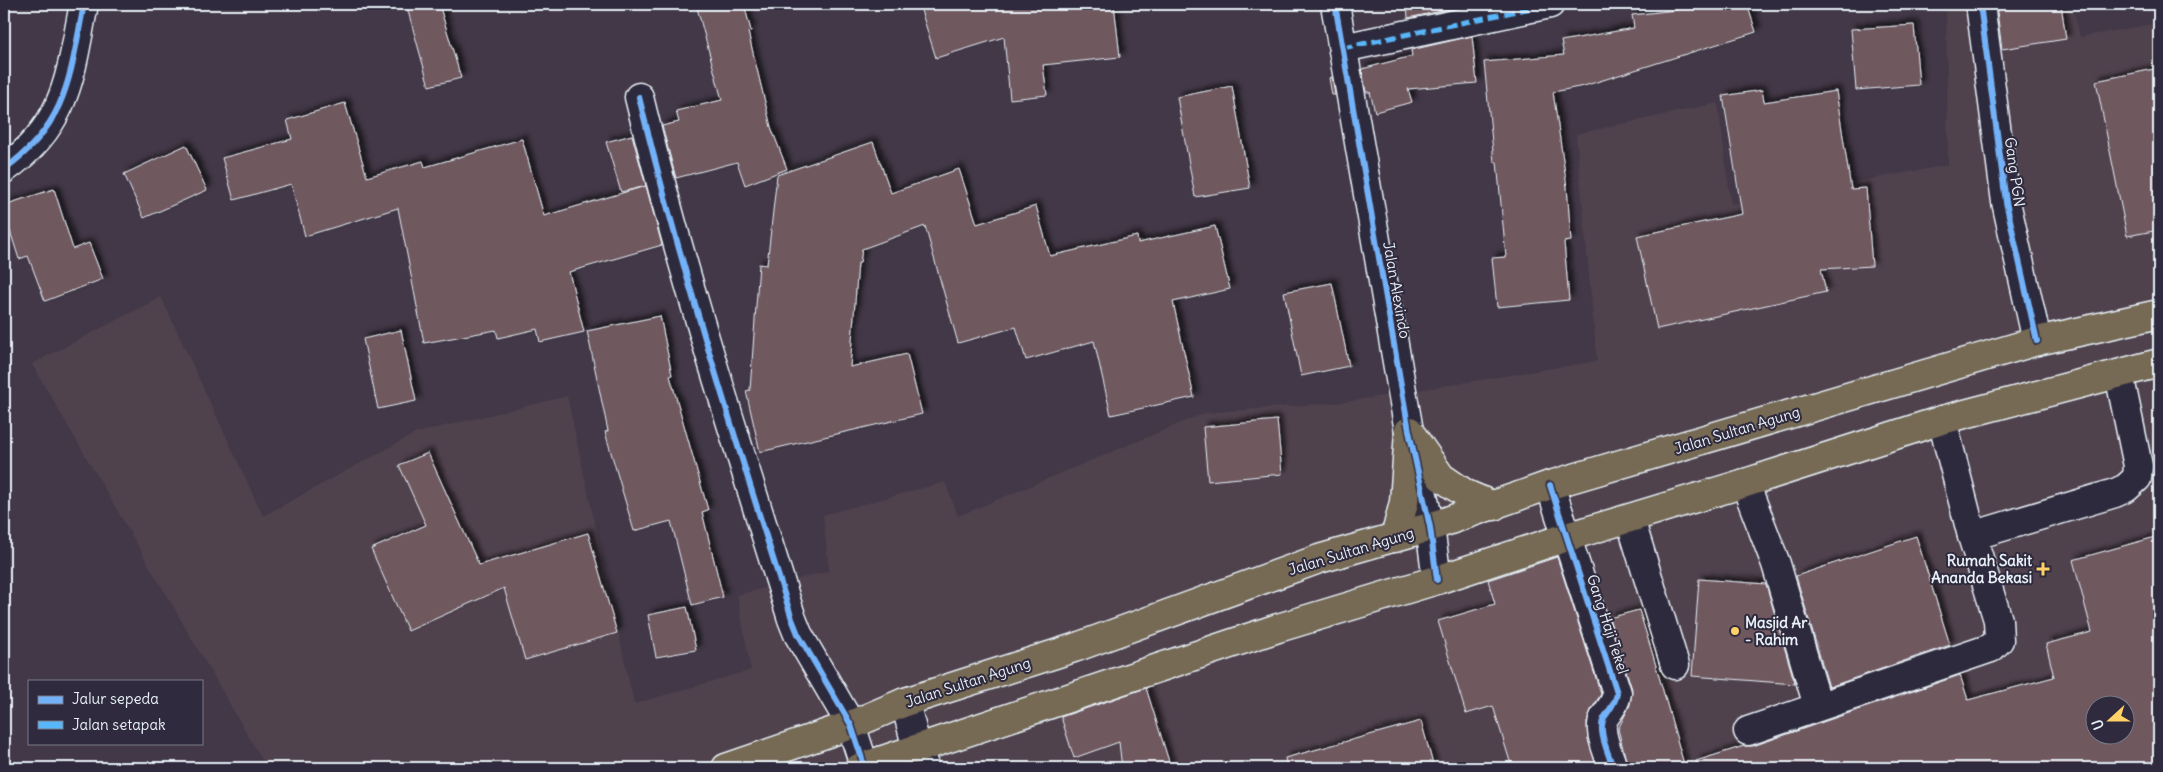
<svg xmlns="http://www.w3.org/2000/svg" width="2163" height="772" viewBox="0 0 2163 772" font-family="Delius,sans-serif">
<defs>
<filter id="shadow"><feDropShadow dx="4.5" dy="-4.5" stdDeviation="2.5" flood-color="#0009"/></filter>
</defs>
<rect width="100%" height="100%" fill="#423847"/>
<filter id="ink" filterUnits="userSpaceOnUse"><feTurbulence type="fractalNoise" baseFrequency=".02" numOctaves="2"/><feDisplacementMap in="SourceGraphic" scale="10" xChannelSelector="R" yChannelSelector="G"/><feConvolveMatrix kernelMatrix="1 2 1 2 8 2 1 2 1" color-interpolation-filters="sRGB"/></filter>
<g filter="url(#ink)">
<!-- built -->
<path fill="#50424e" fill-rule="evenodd" d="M1946 4H2072L2080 37 2159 23V768H267L32 364 161 297 263 516 416 433 567 396 634 704 751 670 737 595 829 571 823 515 945 482 958 516 1205 413 1345 402 1597 361 1576 134 1718 103 1731 204 1948 165ZM2096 704H2126V734H2096Z"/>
<!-- building -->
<g fill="#6f585e" stroke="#e8f1f8" fill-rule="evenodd" filter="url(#shadow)">
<path d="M406 4H439L461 78 429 86Z"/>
<path d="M696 4H744L751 31 748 32 771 127 787 169 745 185 737 162 676 178 662 126 679 122 676 111 722 100Z"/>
<path d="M919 4H1114L1120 57 1043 65 1047 95 1010 99 1004 37 936 58Z"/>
<path d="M1407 4H1469V5L1408 18Z"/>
<path d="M1712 4H1747L1756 32 1584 86 1553 92 1567 187 1571 241 1564 242 1569 300 1497 307 1492 258 1506 257 1497 162H1494L1484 62 1564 55 1561 41 1634 28 1632 15 1702 7Z"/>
<path d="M1996 4H2061L2066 39 2002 49Z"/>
<path d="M1914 25 1919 85 1856 90 1851 29Z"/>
<path d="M1472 36 1477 83 1408 89 1412 102 1375 112 1370 92H1366L1362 69 1412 56 1411 50Z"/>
<path d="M2159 68V230L2127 236 2096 81Z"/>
<path d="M1332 77 1335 95H1332L1329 78Z"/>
<path d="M1232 86 1250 188 1195 197 1177 97Z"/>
<path d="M1762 90 1764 102 1836 91 1851 189 1866 188 1872 266 1821 269 1826 292 1657 329 1637 236 1742 214 1723 96Z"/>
<path d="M345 103 367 177 423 161 425 167 522 139 544 216 646 186 662 245 569 272 584 332 540 342 537 329 498 338 496 330 424 343 398 208 305 236 291 184 234 200 222 158 292 139 287 120Z"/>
<path d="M632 135 646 186 621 192 606 142Z"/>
<path d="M873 142 891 193 959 169 977 224 1036 206 1050 256 1137 236 1138 243 1215 226 1230 289 1173 302 1194 397 1111 415 1094 341 1026 360 1016 327 958 343 925 226 862 249 860 263H858L850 367 907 354 922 414 760 452 746 391 750 390 759 264 767 265 777 175Z"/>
<path d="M186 145 207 190 144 218 124 174Z"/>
<path d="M54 189 73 249 89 243 103 279 45 301 28 256 19 259 4 212V205Z"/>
<path d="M1332 283 1349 366 1301 376 1284 292Z"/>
<path d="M660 316 672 375 670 376 708 510 702 512 723 597 692 605 671 521 634 531 605 432 608 431 587 331Z"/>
<path d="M401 330 416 401 378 409 363 339Z"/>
<path d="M1277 420 1282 474 1208 481 1203 427Z"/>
<path d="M428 453 479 565 588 533 617 633 525 660 504 588 408 631 371 549 426 525 399 465Z"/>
<path d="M1916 536 1950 645 1829 687 1796 576Z"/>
<path d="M2159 536V768H1697L1696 761 1744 746H1753L1960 675 1968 700 2054 677 2046 644 2092 632 2073 560ZM2096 704H2126V734H2096Z"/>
<path d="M1557 557 1601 694 1591 710 1587 722 1588 739 1597 768H1512L1493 706 1466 714 1438 621 1495 604 1488 580Z"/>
<path d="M1699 579 1766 584 1795 684 1692 676Z"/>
<path d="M687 607 696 650 656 657 648 615Z"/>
<path d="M1639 610 1652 652 1685 768H1628L1618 729 1630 705 1632 689 1609 618Z"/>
<path d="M1146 688 1171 768H1122L1119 742 1074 758 1061 717Z"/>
<path d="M1421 721 1434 768H1287L1285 758Z"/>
</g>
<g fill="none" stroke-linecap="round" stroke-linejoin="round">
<defs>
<g id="minor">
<path d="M1335 4 1409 431 1430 527 1437 580"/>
<path d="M1980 4 2006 202 2037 341"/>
<path d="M1343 48 1550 4"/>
<path d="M639 97C682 274 738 446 792 619L798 634 851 725 865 768"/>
<path d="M4 169C68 124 70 75 84 4"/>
<path d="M1942 420 1972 536 2115 493 2126 488 2137 478 2138 466 2119 374"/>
<path d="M1745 483 1776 564 1818 706"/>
<path d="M1550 485 1617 693C1616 703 1609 710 1604 718 1597 731 1609 754 1613 768"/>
<path d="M1630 519 1675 665"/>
<path d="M905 702 917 749 925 768"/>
<path d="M1748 731 1991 648 1999 640 1998 620 1972 536"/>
</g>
<g id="highway">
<path d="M1409 431 1441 477 1466 494 1494 506"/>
<path d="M1395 538 1404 502 1409 431"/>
<path d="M726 768 851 725 905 702 1074 648 1319 559 1430 527 1550 485 2037 341 2159 314"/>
<path d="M859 768 1278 628 1437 580 1567 537 1745 483 1942 420 2159 363"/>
</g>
</defs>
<!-- minor casing -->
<use href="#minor" stroke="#e8f1f8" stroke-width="31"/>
<!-- highway casing -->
<use href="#highway" stroke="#e8f1f8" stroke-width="31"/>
<!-- minor -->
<use href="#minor" stroke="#2f2a3d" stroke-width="28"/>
<!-- highway -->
<use href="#highway" stroke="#766a54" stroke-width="28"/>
<!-- quiet -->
<path stroke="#59b6f9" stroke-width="5" stroke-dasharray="10 5" stroke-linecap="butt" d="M1343 48 1550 4"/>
<defs>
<g id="cycleway">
<path d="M1335 4 1409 431 1430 527 1437 580"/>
<path d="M1980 4 2006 202 2037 341"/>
<path d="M639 97C682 274 738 446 792 619L798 634 851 725 865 768"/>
<path d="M4 169C68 124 70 75 84 4"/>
<path d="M1550 485 1617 693C1616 703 1609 710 1604 718 1597 731 1609 754 1613 768"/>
</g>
</defs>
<!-- cycleway casing -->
<use href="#cycleway" stroke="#2f2a3d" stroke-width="9"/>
<!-- cycleway -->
<use href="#cycleway" stroke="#73b2f8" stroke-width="6"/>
</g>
</g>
<!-- markers -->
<g fill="#ffd166" stroke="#2f2a3d" stroke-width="2">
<path d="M2040.5 561.5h5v5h5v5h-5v5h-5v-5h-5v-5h5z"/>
<circle cx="1735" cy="631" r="5"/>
</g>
<g text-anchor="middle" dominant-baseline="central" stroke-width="4" stroke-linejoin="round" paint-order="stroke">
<!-- street labels -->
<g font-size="15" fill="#e8f1f8" stroke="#2f2a3d">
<text transform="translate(2015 172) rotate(82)">Gang PGN</text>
<text transform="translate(1397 290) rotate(80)">Jalan Alexindo</text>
<text transform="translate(1737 430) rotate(-17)">Jalan Sultan Agung</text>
<text transform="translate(1351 551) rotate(-17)">Jalan Sultan Agung</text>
<text transform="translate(1608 624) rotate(72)">Gang Haji Tekel</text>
<text transform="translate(968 682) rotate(-18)">Jalan Sultan Agung</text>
</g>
<!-- poi labels -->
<g font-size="15" font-weight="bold" fill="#e8f1f8" stroke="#2f2a3d" text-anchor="end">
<text x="2032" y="560">Rumah Sakit<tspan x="2032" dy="17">Ananda Bekasi</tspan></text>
<text x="1745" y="622" text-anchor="start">Masjid Ar<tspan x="1745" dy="17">- Rahim</tspan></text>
</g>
</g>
<!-- margin -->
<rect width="2163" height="772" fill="none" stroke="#2f2a3d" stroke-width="20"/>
<rect x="10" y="10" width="2143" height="752" fill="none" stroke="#e8f1f8" stroke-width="2" filter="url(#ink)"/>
<!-- legend -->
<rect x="28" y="680" width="175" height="65" fill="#2f2a3d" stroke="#797a88"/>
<rect x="38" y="696" width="25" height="8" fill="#73b2f8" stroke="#797a88"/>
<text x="72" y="704" font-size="15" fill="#e8f1f8">Jalur sepeda</text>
<rect x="38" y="721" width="25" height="8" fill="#59b6f9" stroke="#797a88"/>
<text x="72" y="730" font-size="15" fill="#e8f1f8">Jalan setapak</text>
<!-- north arrow -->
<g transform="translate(2110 720) rotate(249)"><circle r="24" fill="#2f2a3d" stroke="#797a88"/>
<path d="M0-4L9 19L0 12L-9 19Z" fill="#ffd166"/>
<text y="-8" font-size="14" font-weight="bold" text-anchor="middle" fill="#e8f1f8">U</text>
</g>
</svg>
